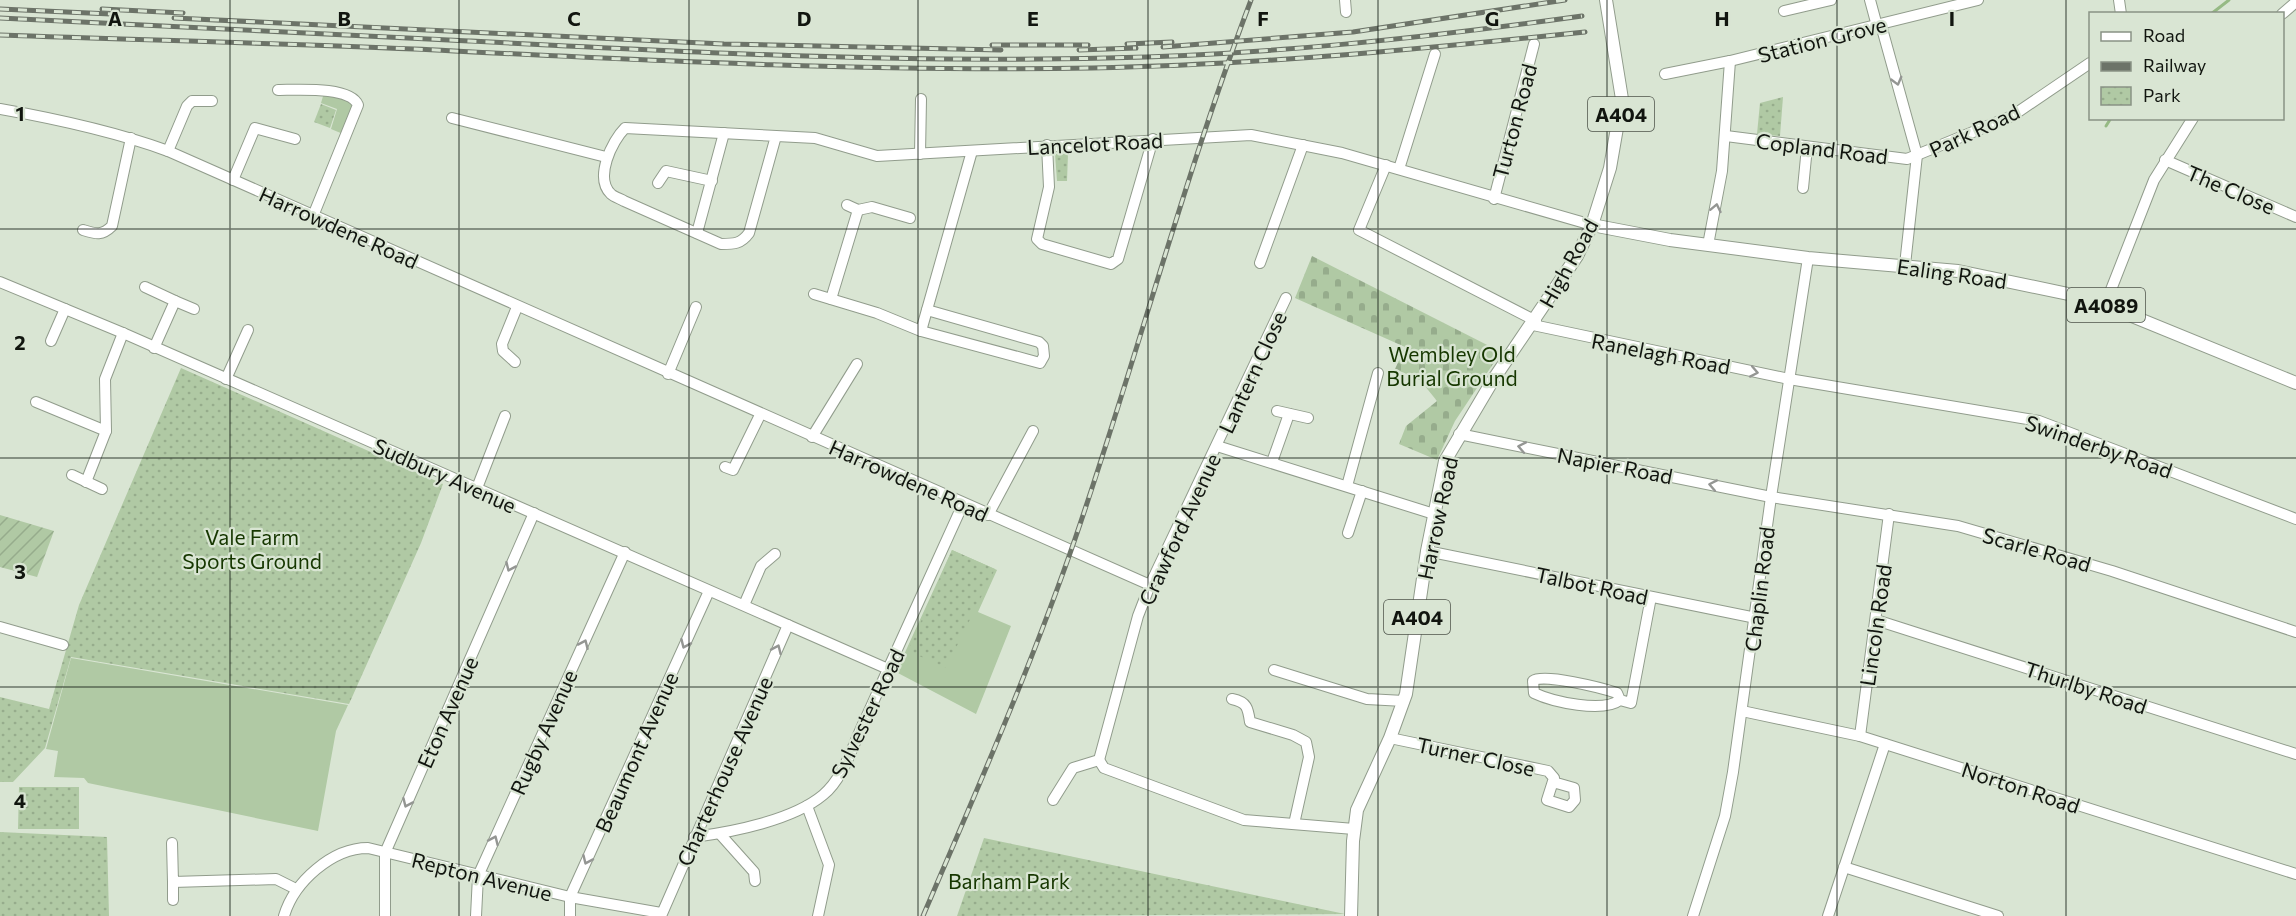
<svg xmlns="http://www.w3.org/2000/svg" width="2296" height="916" viewBox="0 0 2296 916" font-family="Commissioner,sans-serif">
<defs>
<pattern id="cemetery-stones" width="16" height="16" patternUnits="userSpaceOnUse" patternTransform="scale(1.5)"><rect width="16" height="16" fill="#b0c9a4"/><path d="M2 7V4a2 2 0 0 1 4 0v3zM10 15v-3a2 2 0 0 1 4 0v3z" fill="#96ac8c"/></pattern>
<pattern id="park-dots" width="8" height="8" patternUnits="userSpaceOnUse" patternTransform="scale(1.5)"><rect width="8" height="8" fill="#b0c9a4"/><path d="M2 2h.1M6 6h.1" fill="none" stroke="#96ac8c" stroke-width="1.8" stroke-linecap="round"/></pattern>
<pattern id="garden-furrows" width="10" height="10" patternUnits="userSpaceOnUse" patternTransform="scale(1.5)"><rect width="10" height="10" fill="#b0c9a4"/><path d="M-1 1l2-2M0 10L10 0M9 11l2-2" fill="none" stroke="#96ac8c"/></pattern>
</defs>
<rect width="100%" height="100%" fill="#d9e5d3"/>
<!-- grass -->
<g fill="#b0c9a4">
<path d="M324 93 346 97 355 107 343 134 331 129 337 109 321 103Z"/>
<path d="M952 550 997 570 978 612 1011 626 976 714 896 672Z"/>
<path d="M71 658 348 705 336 731 318 831 88 783 84 778 54 777 58 751 46 749Z"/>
</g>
<!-- cemetery -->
<path fill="url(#cemetery-stones)" d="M1312 256 1501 352 1455 421 1437 460 1399 444 1406 426 1437 401 1420 380 1395 369 1405 347 1295 298Z"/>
<!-- park -->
<g fill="url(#park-dots)">
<path d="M1783 97 1780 136 1757 134 1760 103Z"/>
<path d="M321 104 336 110 330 128 314 122Z"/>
<path d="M1055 154H1068L1067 181H1057Z"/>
<path d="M181 368 443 484 421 543 349 704 71 657 45 748 13 782H0V697L49 709 79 605Z"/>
<path d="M952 550 995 569 946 668 908 651Z"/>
<path d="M19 787H79V829H18Z"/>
<path d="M0 832 107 837 109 916H0Z"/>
<path d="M984 838 1345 914 957 916Z"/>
</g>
<!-- garden -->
<path fill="url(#garden-furrows)" d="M0 515 54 531 37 577 0 567Z"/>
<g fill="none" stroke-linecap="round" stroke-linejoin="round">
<!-- stream -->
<g stroke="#96ba84" stroke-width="3">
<path d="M2211 14 2229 0"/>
<path d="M2106 126 2111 118"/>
</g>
<defs>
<g id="minor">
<path d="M1345 0 1346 12"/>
<path d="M1870 0 1877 26"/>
<path d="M2119 0 2121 14"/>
<path d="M1784 11 1831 0"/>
<path d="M2282 14 2296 2"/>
<path d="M1881 25 1917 155 1905 265"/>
<path d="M1665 74 1730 61 1978 0"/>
<path d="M278 90C297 90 350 86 358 105L313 216"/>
<path d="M0 109C57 119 113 131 168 151L1150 585"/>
<path d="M452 118 606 157"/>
<path d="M776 136 749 233C741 244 734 244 721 244L624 201C621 199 614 197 611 194 594 178 612 141 625 128L815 138 877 156 1251 135 1342 153 1592 225"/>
<path d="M1726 136 1907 159 2012 116 2090 63"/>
<path d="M1047 145 1049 187 1037 239 1042 244 1111 264 1118 259 1153 139"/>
<path d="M168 151 187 106 192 101H212"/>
<path d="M920 154 921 99"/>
<path d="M2165 160 2296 217"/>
<path d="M1386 165 1359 230 1536 321"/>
<path d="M1399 169 1435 54"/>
<path d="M233 180 255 128 295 139"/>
<path d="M658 183 666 171 712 181"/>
<path d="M1803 188 1807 147"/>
<path d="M1494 199 1534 44"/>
<path d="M847 205 858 210 872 207 910 218"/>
<path d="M83 230C96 234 102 236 112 226L131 138"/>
<path d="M697 233 724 133"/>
<path d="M1708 245 1722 171 1730 61"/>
<path d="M1260 263 1303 145"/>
<path d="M0 282 123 333 888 669"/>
<path d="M145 287 175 301 154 348"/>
<path d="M814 294 877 313 921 331 1040 363 1044 356 1043 346 1039 342 927 310"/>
<path d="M831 299 858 210"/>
<path d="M175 301 194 309"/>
<path d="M2105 305 2154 180 2193 118"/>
<path d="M1533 325 1789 379 2039 421 2296 519"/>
<path d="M921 331 972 151"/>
<path d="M51 341 65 309"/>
<path d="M515 362 503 351 502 344 517 307"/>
<path d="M668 374 696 307"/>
<path d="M226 379 248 330"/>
<path d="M36 402 106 431"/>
<path d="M1277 411 1308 418"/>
<path d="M1459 434 1771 497 1958 526 2112 571 2296 632"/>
<path d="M812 437 857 364"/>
<path d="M1217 446 1434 514"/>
<path d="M1272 462 1289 414"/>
<path d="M725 467 733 470 760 415"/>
<path d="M72 475 102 489"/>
<path d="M86 482 106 431 105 379 123 333"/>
<path d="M1347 486 1378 373"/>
<path d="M477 488 505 416"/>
<path d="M988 515 1033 431"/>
<path d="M1348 533 1362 491"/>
<path d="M1427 551 1756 618"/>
<path d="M744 605 761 566 775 554"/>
<path d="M1876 620 2296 754"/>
<path d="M0 627 63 645"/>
<path d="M1274 670 1367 699 1404 701"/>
<path d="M1232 699C1247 702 1248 708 1250 722L1293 735 1306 742 1309 757 1294 824"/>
<path d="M1620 700C1603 713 1553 702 1534 693L1533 681C1543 673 1602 688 1617 693L1620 700 1631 703 1651 597"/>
<path d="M1742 711 1860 736 2296 874"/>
<path d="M1860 736 1889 514"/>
<path d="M1390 738 1548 771 1554 778 1547 800 1569 807 1575 800 1574 788 1553 782"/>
<path d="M1099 760 1138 616 1150 585 1286 298"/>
<path d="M1099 760 1104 768 1244 820 1354 829"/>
<path d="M1053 800 1073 768 1099 760"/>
<path d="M807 806 829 865 818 916"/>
<path d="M720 834 754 872 755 881"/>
<path d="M694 837C733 832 793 820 823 795 844 778 853 744 865 720 898 648 930 576 963 504"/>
<path d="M172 843 173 882 276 879 296 889"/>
<path d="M1844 867 1998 916"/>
<path d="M173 882V900"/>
<path d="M284 916C294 882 332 848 368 848L570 897 661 913"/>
<path d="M385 916V853L534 513"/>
<path d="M476 916 478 876 625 552"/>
<path d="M570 916V897L709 591"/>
<path d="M661 916 788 625"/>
<path d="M1693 916 1725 816 1733 772 1771 497 1808 258"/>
<path d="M1828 916 1885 744"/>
</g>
<g id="major">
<path d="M1592 225 1670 240 1808 258 1958 271 2073 295 2105 305 2296 383"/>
<path d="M1351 916 1353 841 1357 810 1390 738 1406 694 1427 551 1445 461 1493 380 1577 256 1592 225 1610 168 1622 99 1606 0"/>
</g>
</defs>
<!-- minor casing -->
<use href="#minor" stroke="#919c8c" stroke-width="12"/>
<!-- major casing -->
<use href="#major" stroke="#919c8c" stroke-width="14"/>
<!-- minor -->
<use href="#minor" stroke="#fff" stroke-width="10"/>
<!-- major -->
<use href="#major" stroke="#fff" stroke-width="12"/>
<defs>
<g id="rail">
<path d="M0 9 111 14"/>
<path d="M102 9 183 13"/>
<path d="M0 18C156 26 313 33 469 41 682 52 894 63 1106 58 1266 55 1424 38 1582 16"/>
<path d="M174 18 724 44 1001 50"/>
<path d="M0 35C138 40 276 43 414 49 640 60 866 72 1092 68 1257 65 1421 49 1585 32"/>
<path d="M1127 44 1172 42"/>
<path d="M992 45H1088"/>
<path d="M1163 47 1353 32 1565 0"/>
<path d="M1079 50 1136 48"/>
<path d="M923 916C976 792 1031 667 1075 539 1136 361 1184 177 1251 0"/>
</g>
</defs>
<!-- rail casing -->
<use href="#rail" stroke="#6c7368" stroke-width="5"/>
<!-- rail -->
<use href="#rail" stroke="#d9e5d3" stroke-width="3" stroke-dasharray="9" stroke-linecap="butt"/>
</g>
<!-- one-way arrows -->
<defs><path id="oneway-chevron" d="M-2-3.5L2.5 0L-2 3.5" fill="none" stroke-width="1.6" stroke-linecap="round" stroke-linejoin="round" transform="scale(1.5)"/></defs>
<g stroke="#949693">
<use href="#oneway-chevron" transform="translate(1897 81) rotate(75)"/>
<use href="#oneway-chevron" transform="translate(1716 208) rotate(-78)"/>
<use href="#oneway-chevron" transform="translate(1754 372) rotate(11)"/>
<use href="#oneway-chevron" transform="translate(1522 447) rotate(-169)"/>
<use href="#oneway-chevron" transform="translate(1713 485) rotate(-169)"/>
<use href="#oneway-chevron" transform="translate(510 567) rotate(114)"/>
<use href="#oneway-chevron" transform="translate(584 644) rotate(-66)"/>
<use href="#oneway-chevron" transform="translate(685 644) rotate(114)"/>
<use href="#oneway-chevron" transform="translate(777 649) rotate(-66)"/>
<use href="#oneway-chevron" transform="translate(407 803) rotate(114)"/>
<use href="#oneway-chevron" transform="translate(494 840) rotate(-66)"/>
<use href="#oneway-chevron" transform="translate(587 860) rotate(114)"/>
</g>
<!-- grid -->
<path fill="none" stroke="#11150f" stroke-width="1.5" stroke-opacity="0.55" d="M230 0V916M459 0V916M689 0V916M918 0V916M1148 0V916M1378 0V916M1607 0V916M1837 0V916M2066 0V916M0 229H2296M0 458H2296M0 687H2296"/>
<g text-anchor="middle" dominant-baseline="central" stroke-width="4.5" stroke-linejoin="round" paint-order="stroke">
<!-- shield labels -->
<g fill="#d9e5d3" stroke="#4d534a" stroke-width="1.5">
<rect x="1588" y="97" width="66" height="34" rx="4.5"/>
<rect x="2067" y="288" width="78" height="34" rx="4.5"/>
<rect x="1384" y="600" width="66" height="34" rx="4.5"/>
</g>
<g font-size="20" font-weight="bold" fill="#11150f">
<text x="1621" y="114">A404</text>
<text x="2106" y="305">A4089</text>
<text x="1417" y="617">A404</text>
</g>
<!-- street labels -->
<g font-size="21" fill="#11150f" stroke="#d9e5d3">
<text transform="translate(1822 39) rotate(-14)">Station Grove</text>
<text transform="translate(1514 121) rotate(-75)">Turton Road</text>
<text transform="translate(1974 130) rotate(-25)">Park Road</text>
<text transform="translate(1095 143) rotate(-3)">Lancelot Road</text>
<text transform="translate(1822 148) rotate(7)">Copland Road</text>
<text transform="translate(2231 189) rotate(23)">The Close</text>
<text transform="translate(339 227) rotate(24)">Harrowdene Road</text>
<text transform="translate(1568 263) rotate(-61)">High Road</text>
<text transform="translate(1952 273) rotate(8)">Ealing Road</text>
<text transform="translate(1661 353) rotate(11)">Ranelagh Road</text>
<text transform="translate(1252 372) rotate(-65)">Lantern Close</text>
<text transform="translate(2099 446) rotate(19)">Swinderby Road</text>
<text transform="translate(1615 465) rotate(11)">Napier Road</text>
<text transform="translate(445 475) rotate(24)">Sudbury Avenue</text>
<text transform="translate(909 480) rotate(24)">Harrowdene Road</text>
<text transform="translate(1437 518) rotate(-78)">Harrow Road</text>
<text transform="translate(1179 529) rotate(-65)">Crawford Avenue</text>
<text transform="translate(2037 549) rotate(16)">Scarle Road</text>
<text transform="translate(1592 585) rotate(12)">Talbot Road</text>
<text transform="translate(1759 589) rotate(-83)">Chaplin Road</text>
<text transform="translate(1875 625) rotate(-82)">Lincoln Road</text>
<text transform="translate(2086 687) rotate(18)">Thurlby Road</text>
<text transform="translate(447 712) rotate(-66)">Eton Avenue</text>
<text transform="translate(867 713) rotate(-64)">Sylvester Road</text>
<text transform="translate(543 732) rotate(-66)">Rugby Avenue</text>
<text transform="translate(636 752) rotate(-66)">Beaumont Avenue</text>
<text transform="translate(1476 756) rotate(12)">Turner Close</text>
<text transform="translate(724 771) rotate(-66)">Charterhouse Avenue</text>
<text transform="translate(2021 787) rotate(18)">Norton Road</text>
<text transform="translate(482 876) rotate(14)">Repton Avenue</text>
</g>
<!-- park labels -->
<g font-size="21" fill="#163700" stroke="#d9e5d3">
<text x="1452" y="353">Wembley Old<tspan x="1452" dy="24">Burial Ground</tspan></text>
<text x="252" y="536">Vale Farm<tspan x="252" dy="24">Sports Ground</tspan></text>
<text x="1009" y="880">Barham Park</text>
</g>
</g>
<g font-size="20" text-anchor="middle" font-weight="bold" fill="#11150f" stroke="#d9e5d3" stroke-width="4.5" stroke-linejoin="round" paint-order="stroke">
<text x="115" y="26">A</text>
<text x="344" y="26">B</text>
<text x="574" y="26">C</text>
<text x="804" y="26">D</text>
<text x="1033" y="26">E</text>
<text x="1263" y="26">F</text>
<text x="1492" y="26">G</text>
<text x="1722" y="26">H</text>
<text x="1952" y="26">I</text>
<text x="20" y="121">1</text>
<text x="20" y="350">2</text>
<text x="20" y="579">3</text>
<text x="20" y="808">4</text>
</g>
<!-- legend -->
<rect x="2089" y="12" width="195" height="108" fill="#d9e5d3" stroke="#899285" stroke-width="1.5"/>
<rect x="2101" y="32" width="30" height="9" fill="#ffffff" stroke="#899285" stroke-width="1.5"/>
<text x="2143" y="42" font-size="18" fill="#11150f">Road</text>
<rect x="2101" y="62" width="30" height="9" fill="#6c7368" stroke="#899285" stroke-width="1.5"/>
<text x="2143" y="72" font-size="18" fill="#11150f">Railway</text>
<rect x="2101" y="87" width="30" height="18" fill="url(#park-dots)" stroke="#899285" stroke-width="1.5"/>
<text x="2143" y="102" font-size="18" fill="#11150f">Park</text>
</svg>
